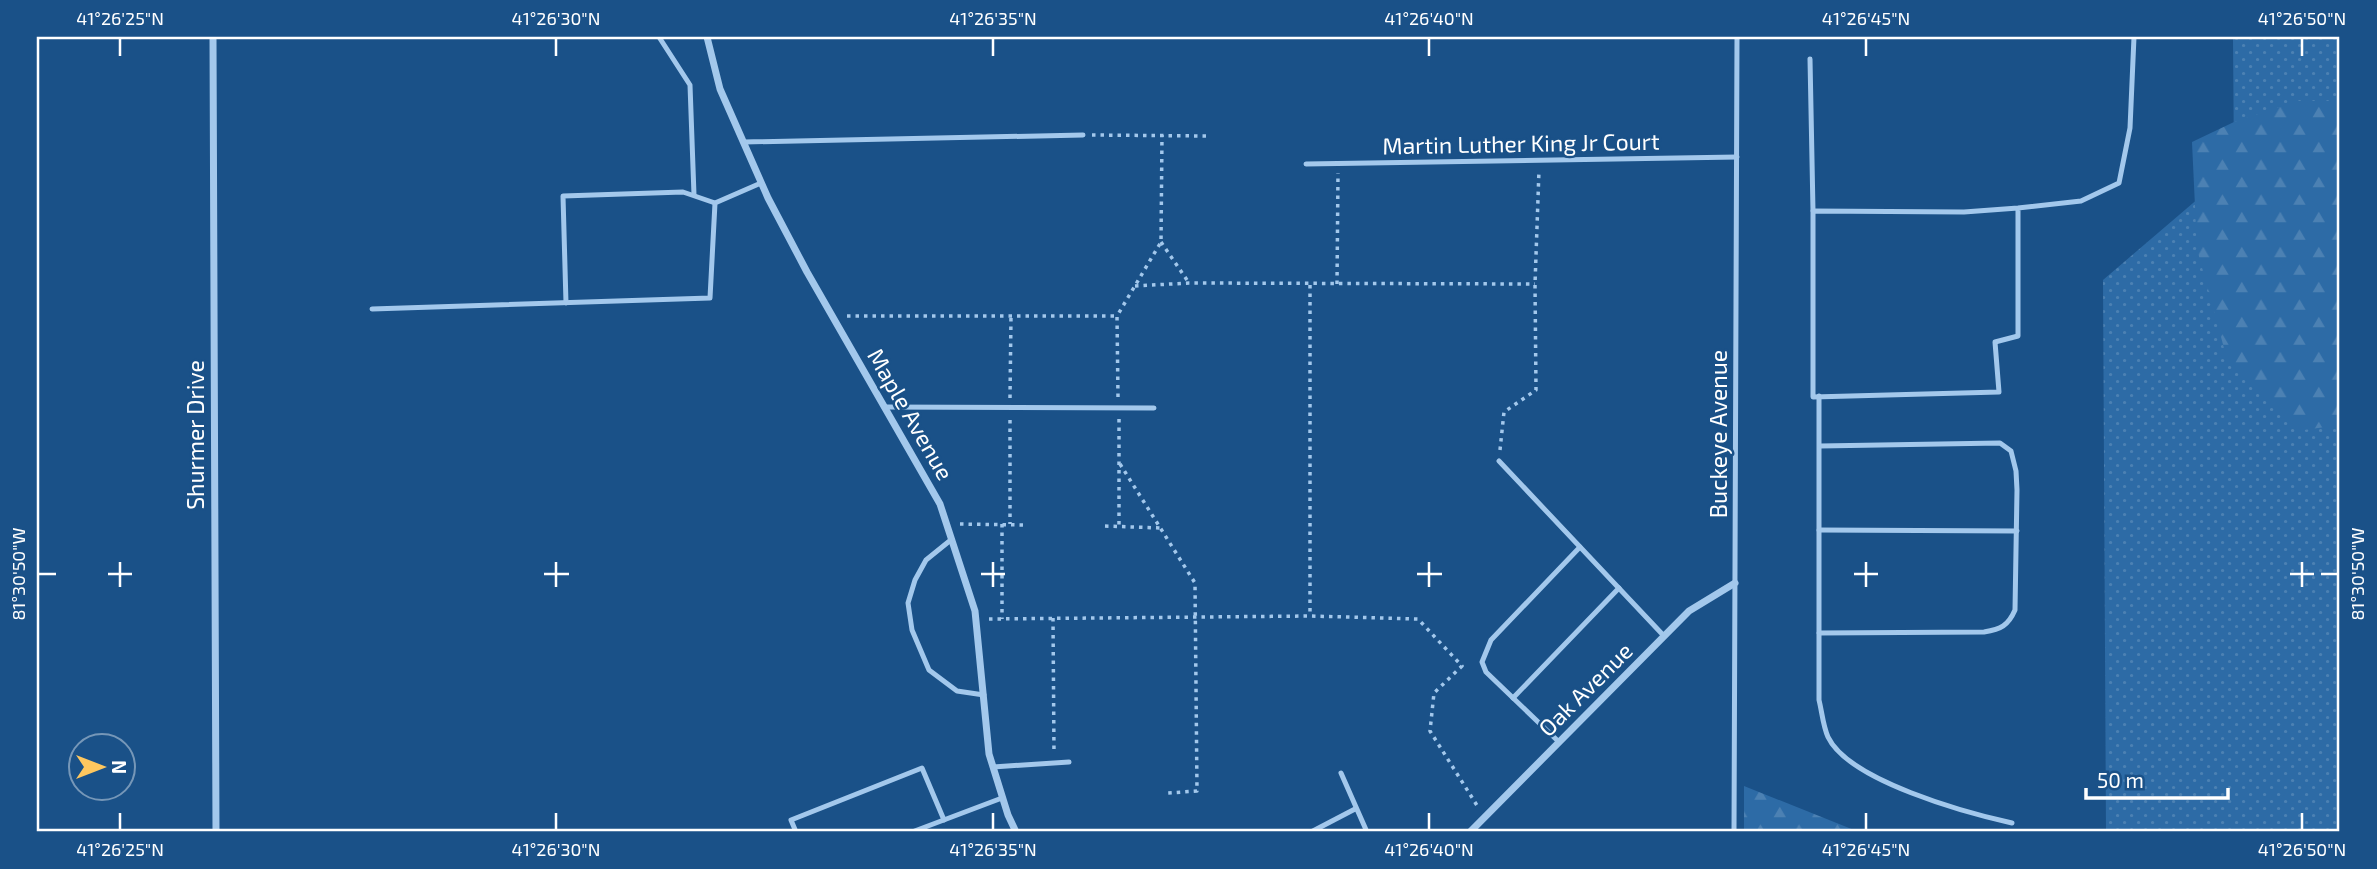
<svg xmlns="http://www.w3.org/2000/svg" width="2377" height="869" viewBox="0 0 2377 869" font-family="'Exo 2',sans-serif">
<defs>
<pattern id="grass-dots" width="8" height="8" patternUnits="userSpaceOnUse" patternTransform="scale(1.75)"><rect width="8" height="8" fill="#2d6ba6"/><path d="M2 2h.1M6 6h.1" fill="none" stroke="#4c81b3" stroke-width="1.8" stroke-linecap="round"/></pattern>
<pattern id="forest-firs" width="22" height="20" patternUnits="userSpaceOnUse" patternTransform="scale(1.75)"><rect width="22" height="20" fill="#2d6ba6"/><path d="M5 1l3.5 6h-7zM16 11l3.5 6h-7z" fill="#4c81b3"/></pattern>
</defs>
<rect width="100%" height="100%" fill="#1a5188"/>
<!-- grass -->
<path fill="url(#grass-dots)" d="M2233 37H2340V832H2106L2103 280 2234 168Z"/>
<!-- forest -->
<g fill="url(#forest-firs)">
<path d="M2297 101H2340V425L2296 431 2227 359 2197 249 2192 142 2234 122Z"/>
<path d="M1744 786 1859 832H1744Z"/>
</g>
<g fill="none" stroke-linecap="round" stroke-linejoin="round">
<!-- path -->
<g stroke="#a3c8ec" stroke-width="3.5" stroke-dasharray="3.5 5" stroke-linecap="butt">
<path d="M1092 135 1207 136"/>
<path d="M1161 242 1189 283"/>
<path d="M1337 284 1338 173"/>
<path d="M1310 285V615"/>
<path d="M1135 286 1189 283 1535 284"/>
<path d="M847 316H1117"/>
<path d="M1118 397 1117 316 1161 242 1162 135"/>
<path d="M1010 398 1011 316"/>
<path d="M1119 419V526"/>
<path d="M1010 420V524"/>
<path d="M1500 450 1504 412 1536 390 1535 284 1539 170"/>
<path d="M1120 464 1195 583 1197 791 1168 793"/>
<path d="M960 524 1024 525"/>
<path d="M1002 524V619"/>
<path d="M1105 526 1160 528"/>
<path d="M1053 618 1054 753"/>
<path d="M989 619 1310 616 1418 619 1462 666 1434 693 1430 731 1478 807"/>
</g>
<!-- service -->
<g stroke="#a3c8ec" stroke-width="5">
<path d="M659 37 690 85 694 195"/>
<path d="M1810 59 1813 211"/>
<path d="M744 142 1083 135"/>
<path d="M1306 164 1737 157"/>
<path d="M2018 208V336L1995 342 1999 392 1813 397V211L1964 212 2018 208 2081 201 2119 183 2130 128 2134 37"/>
<path d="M566 303 563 196 683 192 715 203"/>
<path d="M372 309 710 298 715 203 761 183"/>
<path d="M1819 396V700C1822 712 1823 726 1828 737 1849 781 1967 813 2012 823"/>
<path d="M884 407 1154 408"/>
<path d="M1499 461 1664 636"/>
<path d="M1819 530 2017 531"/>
<path d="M952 539 926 560 915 580 908 603 912 630 929 670 957 691 984 695"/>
<path d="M1819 633 1984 632C2001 629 2008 626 2015 610L2017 490 2016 471 2011 451 2000 443 1820 446"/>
<path d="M1513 698 1619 588"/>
<path d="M1559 742 1486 672 1482 662 1491 640 1580 547"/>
<path d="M993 767 1069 762"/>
<path d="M1341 773 1367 832"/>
<path d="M796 832 791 820 922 768 944 820"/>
<path d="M912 832 1002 798"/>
<path d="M1311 832 1355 809"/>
<path d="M1734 832 1737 37"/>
</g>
<!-- minor -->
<g stroke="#a3c8ec" stroke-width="7">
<path d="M213 37 216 832"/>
<path d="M707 37 720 89 768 198 807 272 940 504 975 611 989 754 1008 815 1016 832"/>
<path d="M1470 832 1689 611 1735 583"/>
</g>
</g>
<!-- ticks -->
<path fill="none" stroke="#fff" stroke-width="2.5" d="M120 38V56M556 38V56M993 38V56M1429 38V56M1866 38V56M2302 38V56M120 562V587M556 562V587M993 562V587M1429 562V587M1866 562V587M2302 562V587M38 574H56M108 574H132M544 574H569M981 574H1005M1417 574H1442M1854 574H1878M2290 574H2314M2321 574H2338M120 813V830M556 813V830M993 813V830M1429 813V830M1866 813V830M2302 813V830"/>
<g text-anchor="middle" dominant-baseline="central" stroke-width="5" stroke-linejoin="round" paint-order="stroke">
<!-- street labels -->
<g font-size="23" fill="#fff" stroke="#1a5188">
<text transform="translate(1521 143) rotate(-1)">Martin Luther King Jr Court</text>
<text transform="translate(911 414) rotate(60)">Maple Avenue</text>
<text transform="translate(1718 434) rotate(-90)">Buckeye Avenue</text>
<text transform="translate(195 435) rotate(-90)">Shurmer Drive</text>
<text transform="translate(1585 689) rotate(-45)">Oak Avenue</text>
</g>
</g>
<!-- border -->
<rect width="2377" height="869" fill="none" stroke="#1a5188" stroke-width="77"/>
<!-- north arrow -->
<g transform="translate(102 767) rotate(90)"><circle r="33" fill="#1a5188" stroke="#7697b8" stroke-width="2"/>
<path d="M0-5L12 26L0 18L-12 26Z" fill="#fec75f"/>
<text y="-10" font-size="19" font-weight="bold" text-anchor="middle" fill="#ffffff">N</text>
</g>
<!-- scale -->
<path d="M2086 788v10h142v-10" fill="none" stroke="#ffffff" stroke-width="3.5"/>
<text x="2097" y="788" font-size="21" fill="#ffffff" stroke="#1a5188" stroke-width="5" paint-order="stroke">50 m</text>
<rect x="38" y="38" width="2300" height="792" fill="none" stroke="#fff" stroke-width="2.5"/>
<g font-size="18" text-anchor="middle" fill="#fff">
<text x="120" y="25">41°26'25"N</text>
<text x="556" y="25">41°26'30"N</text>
<text x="993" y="25">41°26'35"N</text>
<text x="1429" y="25">41°26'40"N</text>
<text x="1866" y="25">41°26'45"N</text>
<text x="2302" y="25">41°26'50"N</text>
<text transform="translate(2358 574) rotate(-90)" y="6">81°30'50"W</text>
<text transform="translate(19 574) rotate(-90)" y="6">81°30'50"W</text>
<text x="120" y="856">41°26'25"N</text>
<text x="556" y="856">41°26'30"N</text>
<text x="993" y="856">41°26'35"N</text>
<text x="1429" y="856">41°26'40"N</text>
<text x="1866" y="856">41°26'45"N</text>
<text x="2302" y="856">41°26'50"N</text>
</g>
</svg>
